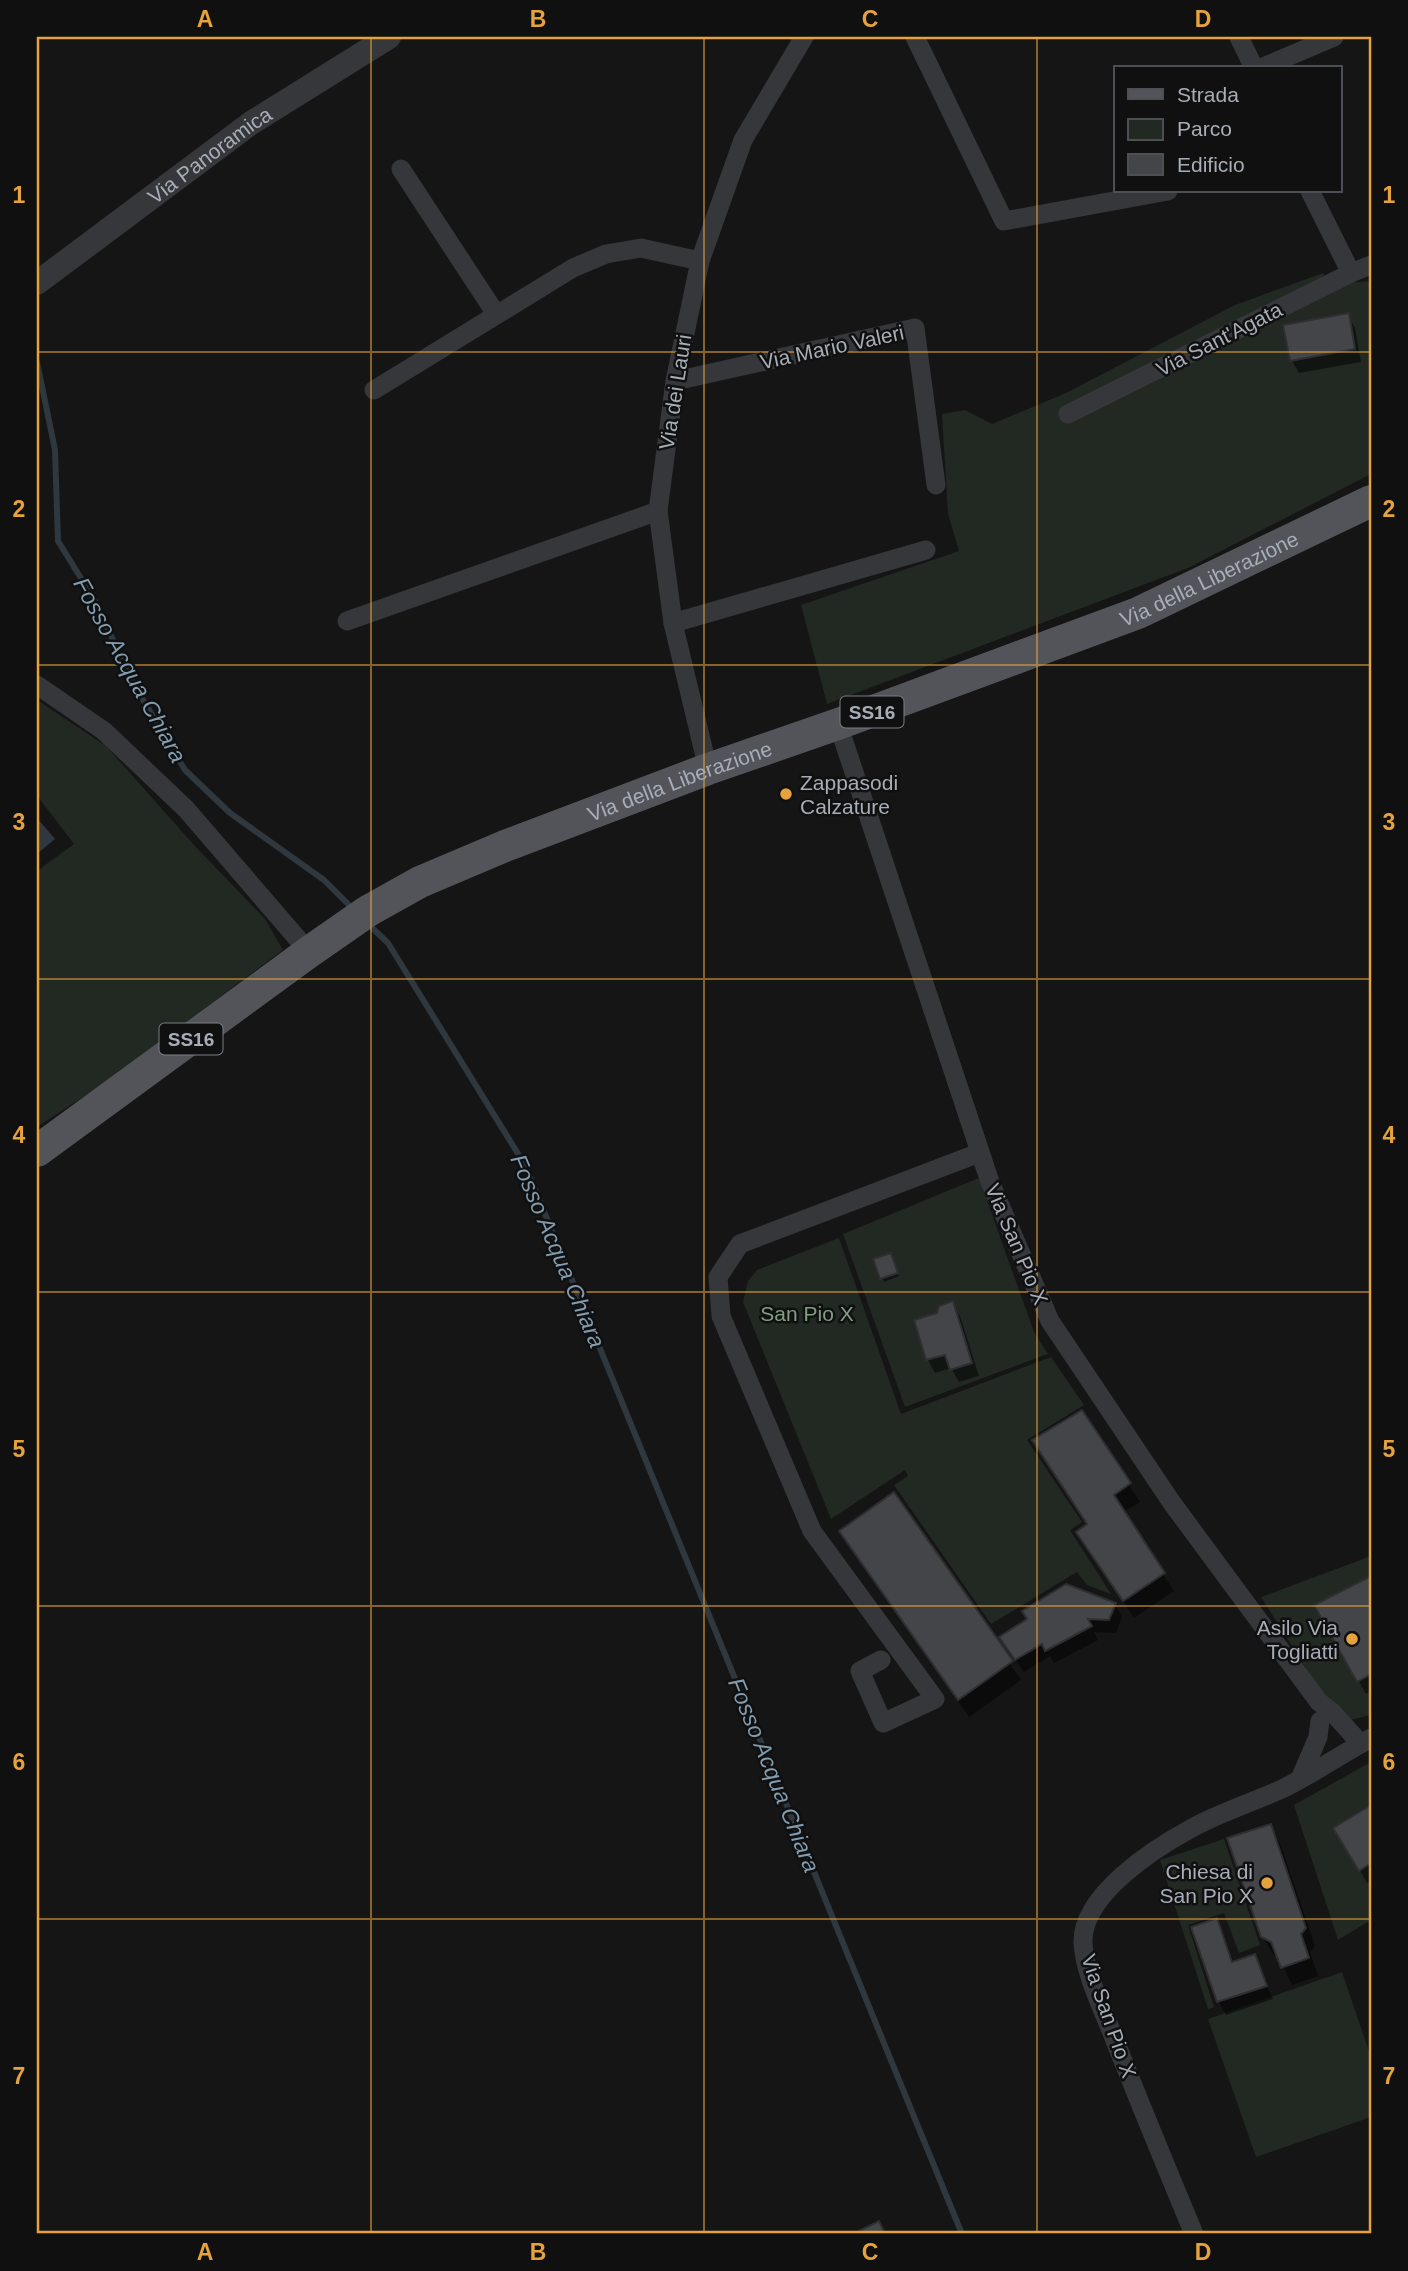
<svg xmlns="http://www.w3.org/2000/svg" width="1408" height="2271" viewBox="0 0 1408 2271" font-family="Helvetica,sans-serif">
<rect width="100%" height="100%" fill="#151516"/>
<!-- green -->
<g fill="#212922">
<path d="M1323 273 1330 284 1371 281V474L1188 568 827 704 801 605 959 551 948 514 942 414 965 410 992 424 1066 393 1235 305Z"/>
<path d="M37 700 106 746 194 845 265 919 283 950 103 1084 37 1127V871L74 844 39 798 37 799Z"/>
<path d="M979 1178 1034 1332 1048 1354 905 1407 843 1234Z"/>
<path d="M839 1238 901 1414 1051 1357 1084 1405 1027 1440 1082 1522 1070 1530 1111 1594 1087 1585 1077 1572 991 1624 894 1485 908 1476 905 1470 831 1519 743 1302 748 1281 757 1270Z"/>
<path d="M1371 1556V1715L1350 1720 1325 1698 1261 1597Z"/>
<path d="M1371 1762V1920L1338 1940 1294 1805Z"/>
<path d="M1224 1839 1260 1945 1239 1953 1224 1913 1188 1925 1214 2007 1208 2009 1160 1860Z"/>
<path d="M1342 1972 1371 2057V2117L1256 2157 1208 2019Z"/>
</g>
<!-- water -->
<path fill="#2f383e" d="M37 818 55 839 37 854Z"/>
<!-- shadow -->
<g fill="#0007">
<path d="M1348 315 1355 328 1361 362 1299 373 1292 361Z"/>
<path d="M892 1259 899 1276 884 1282 882 1278Z"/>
<path d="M952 1303 960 1316 979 1376 959 1382 951 1368 935 1373 928 1360 916 1322 939 1314Z"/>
<path d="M1082 1412 1140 1502 1123 1512 1174 1591 1134 1618 1089 1549Z"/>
<path d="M894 1495 1021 1680 969 1717 841 1532Z"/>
<path d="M1371 1578V1691L1366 1694 1316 1606Z"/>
<path d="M1115 1604 1122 1617 1116 1633 1094 1632 1098 1640 1054 1663 1050 1656 1024 1672 1009 1650 1029 1620Z"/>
<path d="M1371 1808V1881L1367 1883 1336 1829Z"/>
<path d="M1270 1826 1280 1843 1315 1946 1310 1952 1318 1976 1292 1985 1279 1957 1273 1954 1262 1936Z"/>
<path d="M1216 1920 1223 1933 1234 1963 1254 1956 1273 1999 1226 2015 1219 2002 1193 1928Z"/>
</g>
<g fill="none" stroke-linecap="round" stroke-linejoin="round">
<!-- stream -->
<g stroke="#2f383e" stroke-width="6">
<path d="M37 362 55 450 58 541 95 601 133 683 185 770 230 813 324 880 353 909"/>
<path d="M368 924 388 943 525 1165 962 2234"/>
</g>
</g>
<!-- building -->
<g fill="#444549" stroke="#2f2f32" stroke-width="2">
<path d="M1349 313 1355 349 1290 361 1283 325Z"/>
<path d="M891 1253 898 1273 880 1279 873 1259Z"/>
<path d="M953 1301 972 1363 950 1370 945 1355 926 1360 914 1320 937 1313 939 1306Z"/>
<path d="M1082 1410 1131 1483 1114 1495 1165 1573 1123 1601 1076 1532 1087 1524 1032 1440Z"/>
<path d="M894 1492 1013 1661 958 1700 839 1531Z"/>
<path d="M1371 1576V1674L1357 1682 1314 1605Z"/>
<path d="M1066 1584 1116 1603 1109 1620 1088 1619 1092 1626 1045 1651 1042 1644 1015 1660 999 1637 1027 1619 1022 1611Z"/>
<path d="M1371 1805V1863L1359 1871 1333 1828Z"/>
<path d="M1271 1824 1306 1928 1301 1934 1309 1958 1281 1968 1271 1942 1261 1937 1227 1838Z"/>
<path d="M1217 1918 1232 1962 1255 1954 1267 1986 1217 2002 1191 1927Z"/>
<path d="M879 2221 885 2234H853Z"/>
</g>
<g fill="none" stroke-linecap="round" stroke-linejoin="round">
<!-- minor -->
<g stroke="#36373b" stroke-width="19">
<path d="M915 37 1004 221 1168 191"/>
<path d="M1239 37 1254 68"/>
<path d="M1261 68 1334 37"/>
<path d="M401 169 496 314"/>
<path d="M1310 191 1351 273"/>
<path d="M675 381 915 328 936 485"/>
<path d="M374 390 573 268 606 254 641 248 700 261"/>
<path d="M1068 414 1351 273 1371 265"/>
<path d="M347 621 658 511"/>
<path d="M673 623 926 550"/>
<path d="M37 685 104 731 186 809 309 952"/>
<path d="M838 724 990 1182 1050 1321 1172 1503 1319 1702 1333 1713 1361 1744"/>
<path d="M708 769 673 623 658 511 675 381 700 261 743 140 804 37"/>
<path d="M881 1660 860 1671 883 1723 935 1699 812 1531 721 1316 718 1277 740 1244 979 1153"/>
<path d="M1300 1779 1318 1737 1320 1721"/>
<path d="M1194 2234C1167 2169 1140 2104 1114 2038 1103 2009 1085 1975 1083 1943 1081 1895 1155 1848 1192 1828 1221 1812 1254 1802 1284 1788 1314 1773 1342 1754 1371 1738"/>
</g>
<!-- tertiary -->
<path stroke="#36373b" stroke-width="24" id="s1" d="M37 283 251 123 389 37"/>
<!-- primary -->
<path stroke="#52545a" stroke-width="32" id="s2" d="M37 1151 309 952 368 911 420 882 505 846 708 769 838 724 1138 613 1371 501"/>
</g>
<!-- grid -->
<path fill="none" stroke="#e6a23d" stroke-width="2" stroke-opacity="0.55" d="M371 37V2234M704 37V2234M1037 37V2234M37 352H1371M37 665H1371M37 979H1371M37 1292H1371M37 1606H1371M37 1919H1371"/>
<!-- markers -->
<g fill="#e6a23d" stroke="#101011" stroke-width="2.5">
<circle cx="786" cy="794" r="7"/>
<circle cx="1352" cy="1639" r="7"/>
<circle cx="1267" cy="1883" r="7"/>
</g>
<g text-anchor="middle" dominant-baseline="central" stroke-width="5" stroke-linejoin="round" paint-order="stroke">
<!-- shield labels -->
<g fill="#101011" stroke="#7a7e84" stroke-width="2">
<rect x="840.5" y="696.5" width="63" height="31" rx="5"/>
<rect x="159.5" y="1023.5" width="63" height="31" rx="5"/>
</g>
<g font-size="19" font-weight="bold" fill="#a7adb6">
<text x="872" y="712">SS16</text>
<text x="191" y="1039">SS16</text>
</g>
<!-- street labels -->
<g font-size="21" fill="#a7adb6" stroke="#101011">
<text stroke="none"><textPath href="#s1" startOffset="215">Via Panoramica</textPath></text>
<text transform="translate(1219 339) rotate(-27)">Via Sant'Agata</text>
<text transform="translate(832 347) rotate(-12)">Via Mario Valeri</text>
<text transform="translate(675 392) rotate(-81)">Via dei Lauri</text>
<text stroke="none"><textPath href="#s2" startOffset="1314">Via della Liberazione</textPath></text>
<text stroke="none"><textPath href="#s2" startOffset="747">Via della Liberazione</textPath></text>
<text transform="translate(1017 1244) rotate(67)">Via San Pio X</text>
<text transform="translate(1109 2016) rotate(71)">Via San Pio X</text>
</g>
<!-- poi labels -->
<g font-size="21" fill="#a7adb6" stroke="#101011" text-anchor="end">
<text x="800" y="782" text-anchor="start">Zappasodi<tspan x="800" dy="24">Calzature</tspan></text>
<text x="1338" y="1627">Asilo Via<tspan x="1338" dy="24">Togliatti</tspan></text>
<text x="1253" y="1871">Chiesa di<tspan x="1253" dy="24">San Pio X</tspan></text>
</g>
<!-- park labels -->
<g font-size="21" fill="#809f80" stroke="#101011">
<text x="807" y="1313">San Pio X</text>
</g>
<!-- water labels -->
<g font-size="23" font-style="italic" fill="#819caf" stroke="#101011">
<text transform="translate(130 670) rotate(61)">Fosso Acqua Chiara</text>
<text transform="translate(558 1251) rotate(67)">Fosso Acqua Chiara</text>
<text transform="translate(774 1775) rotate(68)">Fosso Acqua Chiara</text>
</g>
</g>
<!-- border -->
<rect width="1408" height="2271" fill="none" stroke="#101011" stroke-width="77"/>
<!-- legend -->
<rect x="1114" y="66" width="228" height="126" fill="#101011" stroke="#4c4f53" stroke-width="2"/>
<rect x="1128" y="89" width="35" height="10" fill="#52545a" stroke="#4c4f53" stroke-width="2"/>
<text x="1177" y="102" font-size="21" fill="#a7adb6">Strada</text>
<rect x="1128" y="119" width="35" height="21" fill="#212922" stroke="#4c4f53" stroke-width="2"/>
<text x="1177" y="136" font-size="21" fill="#a7adb6">Parco</text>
<rect x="1128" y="154" width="35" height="21" fill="#444549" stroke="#4c4f53" stroke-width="2"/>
<text x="1177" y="172" font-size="21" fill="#a7adb6">Edificio</text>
<rect x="38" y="38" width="1332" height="2194" fill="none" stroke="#e6a23d" stroke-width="2.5"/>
<g font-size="23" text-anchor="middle" font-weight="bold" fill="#e6a23d">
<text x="205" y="27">A</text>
<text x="538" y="27">B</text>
<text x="870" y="27">C</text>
<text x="1203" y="27">D</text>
<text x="19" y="203">1</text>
<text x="1389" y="203">1</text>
<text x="19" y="517">2</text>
<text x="1389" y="517">2</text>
<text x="19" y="830">3</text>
<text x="1389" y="830">3</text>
<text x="19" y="1143">4</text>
<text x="1389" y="1143">4</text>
<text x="19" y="1457">5</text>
<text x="1389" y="1457">5</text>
<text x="19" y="1770">6</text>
<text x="1389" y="1770">6</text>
<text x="19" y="2084">7</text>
<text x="1389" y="2084">7</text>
<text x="205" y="2260">A</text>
<text x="538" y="2260">B</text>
<text x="870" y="2260">C</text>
<text x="1203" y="2260">D</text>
</g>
</svg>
